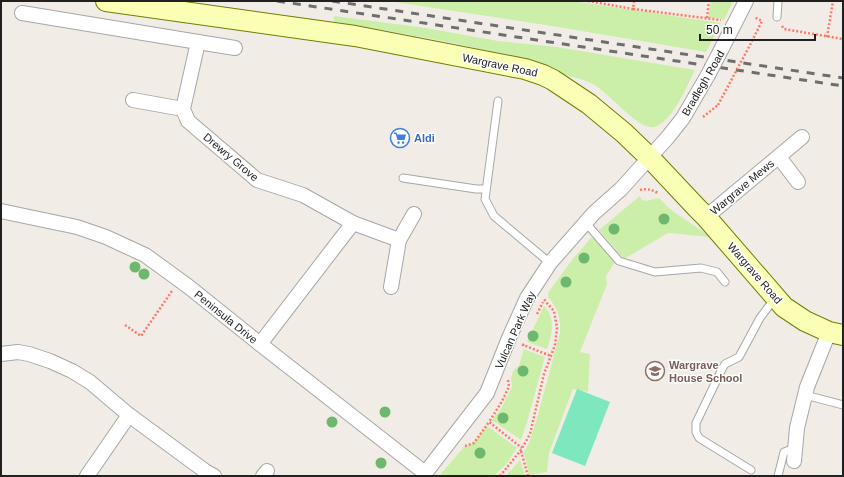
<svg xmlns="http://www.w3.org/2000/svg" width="844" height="477" viewBox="0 0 844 477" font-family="Arial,sans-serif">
<rect width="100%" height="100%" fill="#f1ede6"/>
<!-- grass -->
<g fill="#cbefa8">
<path d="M388 1H572L721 23 706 52 552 26Z"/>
<path d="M711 1H733L724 20 718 18H708Z"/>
<path d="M334 16 426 28 498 41 557 47 695 70C687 86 672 123 654 127 639 131 607 91 593 84 582 78 565 76 553 71 545 68 538 65 530 63 467 43 400 33 334 22Z"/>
<path d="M640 196 641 199 645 201 659 198 671 210 711 237 668 233 624 259 599 230Z"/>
<path d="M592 237 598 241 615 262 606 276 607 284 580 352 590 354 588 392 573 389 549 453 547 472 529 475 524 452 529 443 537 418 560 333C561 320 558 307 548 298V293L572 260Z"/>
<path d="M544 306C556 318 552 335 547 349L527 342Z"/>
<path d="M524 349 545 357 527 422 521 440 492 420 502 407 512 387 511 379 513 371 519 365Z"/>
<path d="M487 426 517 448 507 463 494 476H439L464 447 474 443Z"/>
<path d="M520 460 525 476H506Z"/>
</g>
<!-- pitch -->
<path fill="#7de7be" d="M577 389 610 402 585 466 552 453Z"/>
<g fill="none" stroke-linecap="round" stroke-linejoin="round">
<defs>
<g id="lane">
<path d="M777 17 778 1"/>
<path d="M498 101 485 199 494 216 550 263"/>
<path d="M403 178 476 189H486"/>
<path d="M586 223 619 261 655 272 701 268 717 272 725 282"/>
<path d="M805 395 843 405"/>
<path d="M751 470 699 438 696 432V423L722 369 725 364 739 357 760 318 775 298"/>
<path d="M778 476 784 452 795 448"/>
</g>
<g id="street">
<path d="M22 13 198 42 183 109 188 121 257 180 303 195 353 223 399 240"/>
<path d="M198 42 235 48"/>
<path d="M722 48 746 1"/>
<path d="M133 100 183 109"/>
<path d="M779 157 798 182"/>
<path d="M1 211 77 227 106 237 145 255 163 268 189 287 260 344 425 473"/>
<path d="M706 217 802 137"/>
<path d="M391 287 399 240 414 214"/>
<path d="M260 344 353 223"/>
<path d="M1 354 18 352 29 354 50 361 72 371 90 382 129 415 205 471 214 476"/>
<path d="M794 461 797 428 807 387 829 332"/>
<path d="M87 476 129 415"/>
<path d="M263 476 267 471"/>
<path d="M423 476 487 393 509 338 527 298 550 263 594 213 621 189 668 137 683 118 708 75"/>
</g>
<path id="secondary" d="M106 1 355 36 525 69 543 75 553 80 589 104 624 133 650 158 697 208 706 217 784 307 805 321 829 332 843 335"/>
</defs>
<!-- lane casing -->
<use href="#lane" stroke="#a7a7a7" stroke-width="9"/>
<!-- street casing -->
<use href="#street" stroke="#a7a7a7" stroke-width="16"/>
<!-- secondary casing -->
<use href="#secondary" stroke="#707e00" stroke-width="22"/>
<!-- path -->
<g stroke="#ff7969" stroke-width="2.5" stroke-dasharray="2 2" stroke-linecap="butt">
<path d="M588 1 633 9 634 1"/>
<path d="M633 9 721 20"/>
<path d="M707 18 709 1"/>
<path d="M782 26 784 29 843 39"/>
<path d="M827 37 833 1"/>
<path d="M750 45 762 21 754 17"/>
<path d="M703 117 718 105"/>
<path d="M640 190C647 188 652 190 658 193"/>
<path d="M537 314 543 302"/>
<path d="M125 325 141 336 172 291"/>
<path d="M524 344 523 345 551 356"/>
<path d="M508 380 509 387 501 403 489 422 522 448"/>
<path d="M465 446 474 443 489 422"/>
<path d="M521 451 528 476"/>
<path d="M500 476 521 450 530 434 544 374 555 345 557 328 554 311 546 302 544 299"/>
</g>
<!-- lane -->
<use href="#lane" stroke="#fff" stroke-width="7"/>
<!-- street -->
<use href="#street" stroke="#fff" stroke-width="14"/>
<!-- secondary -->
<use href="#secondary" stroke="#fbffb6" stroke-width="20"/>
<!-- rail -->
<g stroke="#6e6e6e" stroke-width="3" stroke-dasharray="8 8" stroke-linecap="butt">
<path d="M277 1 843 86"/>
<path d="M332 1 843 78"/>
</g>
<defs>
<path id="street-bridge" d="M708 75 722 48"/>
</defs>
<!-- street-bridge casing -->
<use href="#street-bridge" stroke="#a7a7a7" stroke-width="16" stroke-linecap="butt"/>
<!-- path-bridge -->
<path stroke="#ff7969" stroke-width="2.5" stroke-dasharray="2 2" stroke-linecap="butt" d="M718 105 750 45"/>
<!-- street-bridge -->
<use href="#street-bridge" stroke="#fff" stroke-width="14"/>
</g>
<!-- trees -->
<g fill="#6eb76f">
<circle cx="664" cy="219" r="5.5"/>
<circle cx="614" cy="229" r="5.5"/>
<circle cx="584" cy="258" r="5.5"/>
<circle cx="135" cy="267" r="5.5"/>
<circle cx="144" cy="274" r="5.5"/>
<circle cx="566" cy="282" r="5.5"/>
<circle cx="533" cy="336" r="5.5"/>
<circle cx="523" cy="371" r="5.5"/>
<circle cx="385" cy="412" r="5.5"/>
<circle cx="503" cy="418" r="5.5"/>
<circle cx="332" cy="422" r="5.5"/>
<circle cx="480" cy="453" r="5.5"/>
<circle cx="381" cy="463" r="5.5"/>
</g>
<!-- icons -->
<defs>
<symbol id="supermarket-ring" viewBox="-11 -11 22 22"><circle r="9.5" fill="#fff" stroke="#3f7fe0" stroke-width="1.5"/><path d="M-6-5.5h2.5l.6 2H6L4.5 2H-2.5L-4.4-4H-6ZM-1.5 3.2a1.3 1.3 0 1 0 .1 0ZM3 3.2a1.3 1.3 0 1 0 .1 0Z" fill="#3f7fe0"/></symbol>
<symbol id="school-ring" viewBox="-11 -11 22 22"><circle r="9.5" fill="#fff" stroke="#8d6e63" stroke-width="1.5"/><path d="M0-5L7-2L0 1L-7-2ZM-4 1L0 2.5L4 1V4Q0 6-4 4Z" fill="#8d6e63"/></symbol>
</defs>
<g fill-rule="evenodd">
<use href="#supermarket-ring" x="389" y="127" width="22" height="22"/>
<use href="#school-ring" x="644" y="360" width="22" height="22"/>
</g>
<g text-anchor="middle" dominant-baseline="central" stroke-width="3" stroke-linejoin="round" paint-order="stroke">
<!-- street labels -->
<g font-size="11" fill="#202020" stroke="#fff">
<text transform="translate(500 65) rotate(12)">Wargrave Road</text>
<text transform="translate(703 83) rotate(-60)">Bradlegh Road</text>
<text transform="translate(231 157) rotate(40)">Drewry Grove</text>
<text transform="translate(742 187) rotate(-40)">Wargrave Mews</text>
<text transform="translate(755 273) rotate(49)">Wargrave Road</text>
<text transform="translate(226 317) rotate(39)">Peninsula Drive</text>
<text transform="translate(515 330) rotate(-66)">Vulcan Park Way</text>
</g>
<!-- shop labels -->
<g font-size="11" font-weight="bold" fill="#366cbe" stroke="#fff" text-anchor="start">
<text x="414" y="138">Aldi</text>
</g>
<!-- education labels -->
<g font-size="11" font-weight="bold" fill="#785e54" stroke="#fff" text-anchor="start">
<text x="669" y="365">Wargrave<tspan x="669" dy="13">House School</tspan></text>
</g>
</g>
<!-- border -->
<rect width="844" height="477" fill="none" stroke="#202020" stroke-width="4"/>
<!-- scale -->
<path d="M700 34v6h115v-6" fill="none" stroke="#202020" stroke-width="2"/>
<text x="706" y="34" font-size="12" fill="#202020" stroke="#ffffff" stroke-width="3" paint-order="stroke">50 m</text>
</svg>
